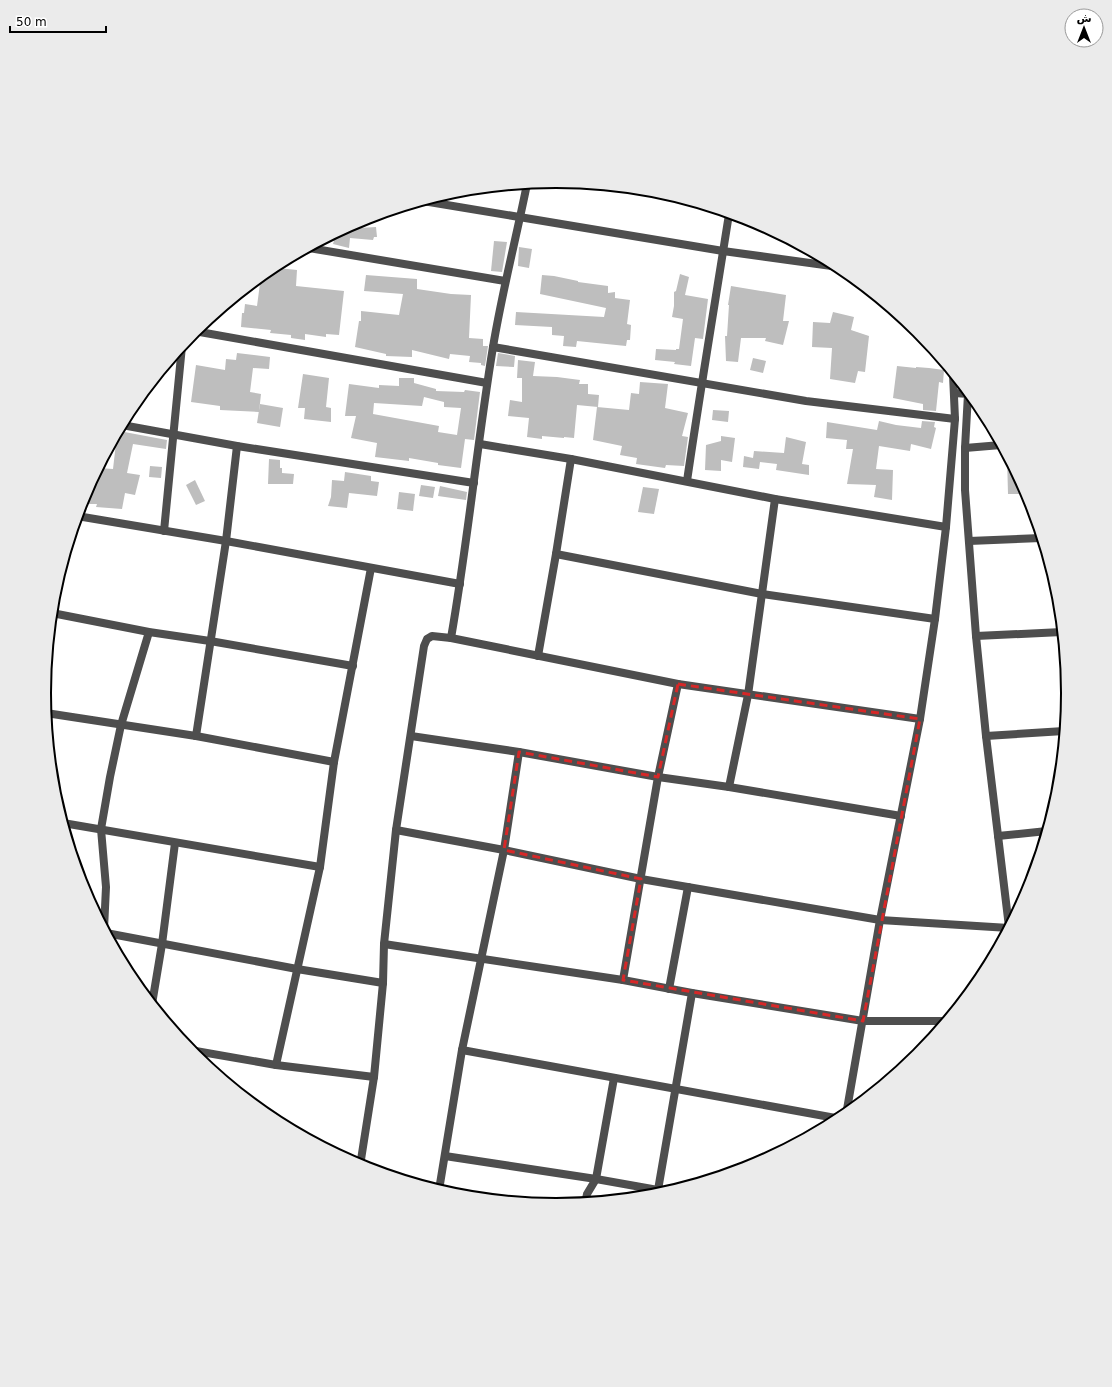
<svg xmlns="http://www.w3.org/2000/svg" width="1112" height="1387" viewBox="0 0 1112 1387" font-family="'DejaVu Sans',Vazirmatn,sans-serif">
<rect width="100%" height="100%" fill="#fff"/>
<!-- building -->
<g fill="#bebebe" fill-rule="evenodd">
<path d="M352 225V226L359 228 376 227 377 237H374L373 240 350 238 349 248 333 244 335 237H330Z"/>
<path d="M494 241 507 242 502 272 491 271Z"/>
<path d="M519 247 532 249 529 268 518 266Z"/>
<path d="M279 264 278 268 297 270 296 286 344 291 339 335 326 334V337L305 334V340L291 338V335L270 333 271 330 241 327 242 313H244L245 304 257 306 261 276 272 268Z"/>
<path d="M680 274 689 277 685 295 708 299 703 339 695 338 691 366 674 364 675 362 655 360 656 349 676 350V349H679L683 319 672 317 674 306V292L676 291Z"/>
<path d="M366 275 417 279V289L451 294 471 295 469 338 483 339V346H488L485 366 481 365V363L469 362 470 356 450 354 449 359 412 350V357L386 356V354L355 347 359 321H361V311L399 315 403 294 364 291Z"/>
<path d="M542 275 554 276 578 281V282L608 286V293L615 292V298L630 300 627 324 631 325 630 340H627L626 346 577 341 576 347 563 346 564 336 552 335V327L515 325 516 312 604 317 606 308 540 294Z"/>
<path d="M731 286 786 295 783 321H789L783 345 765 341 766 338H741L738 362 726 361 725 336H727L729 305H728Z"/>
<path d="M833 312 854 317 851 330 869 336 865 372 858 371 855 383 830 379 832 348 812 347 813 322 830 323Z"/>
<path d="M237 353 270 357 269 369 253 368 250 392 261 394 259 412 220 410V406L191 402 196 365 225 370 226 359 236 360Z"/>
<path d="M498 353 515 356 514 367 496 366Z"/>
<path d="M753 358 766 361 763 373 750 370Z"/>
<path d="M518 360 535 362 533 376 557 377 580 380 579 384H588V394L599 395 598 407 577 405 574 438 564 437V438L542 436V439L527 437 529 418 508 416 510 400 522 402V378H517Z"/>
<path d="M897 366 916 368V367L929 368 944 370 943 383 939 382 936 411 923 410V404L893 398Z"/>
<path d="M303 374 329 378 326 407 331 408V422L304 419 305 408H298Z"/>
<path d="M399 378H414V383L436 389V391L464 392 465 390 480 392 474 440 465 439 461 468 438 465V463L409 458V461L375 457 377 443 351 438 356 416H345L349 384 379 388V385L399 386ZM424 397 444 402V407L461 408 457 435 438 432 439 426 373 414 374 403 422 406Z"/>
<path d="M640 382 668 384 665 408 688 413 682 436 688 437 684 466 666 465 665 468 636 464 637 458 620 455 622 446 593 440 597 407 629 410 631 393 639 394Z"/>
<path d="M260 404 283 408 280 427 257 423Z"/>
<path d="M713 410 729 411 728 422 712 420Z"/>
<path d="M879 421 896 425 921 428 922 421 935 422 934 427 936 428 931 449 911 444 910 451 879 446 876 469 893 470 892 500 874 497 876 485 847 484 853 449H846L847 440 826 438 827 422 877 430Z"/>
<path d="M119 431 167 440 166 449 133 444 127 473 140 475 135 495 125 493 122 509 96 507 97 504H81L83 497 99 468 113 469 116 443Z"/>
<path d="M721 436 735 438 732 462 721 460V471L705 470 706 445 721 441Z"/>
<path d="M786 437 806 442 802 464 809 465V475L776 470 777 464 760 462 759 469 743 467 744 456 753 458 754 451 784 453Z"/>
<path d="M1007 457 1017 476 1027 494H1008Z"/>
<path d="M269 459 280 460V468H282V473L294 474 293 484H268Z"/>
<path d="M150 466 162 467 161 478 149 477Z"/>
<path d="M345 472 371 476V481L379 482 377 496 349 493 347 508 328 506 331 497 332 480 344 481Z"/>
<path d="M195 480 205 501 196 505 186 485Z"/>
<path d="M421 485 435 487 433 498 419 496Z"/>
<path d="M440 486 467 492 466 500 438 496Z"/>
<path d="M643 487 659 489 654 514 638 512Z"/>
<path d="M399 492 415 494 413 511 397 509Z"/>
</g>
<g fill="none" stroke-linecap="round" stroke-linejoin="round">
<!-- minor -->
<g stroke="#4e4e4e" stroke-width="8">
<path d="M309 248 505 281"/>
<path d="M194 331 487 383"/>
<path d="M493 347 806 401 955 419"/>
<path d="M968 394 965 448V490L976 636 986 736 1009 927"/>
<path d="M122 425 237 446 474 483"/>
<path d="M480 444 571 459 775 499 946 527"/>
<path d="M965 448 1001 445"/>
<path d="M687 481C700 392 715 303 729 214"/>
<path d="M77 516 226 541 460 584"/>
<path d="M164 531 182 346"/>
<path d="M969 541 1041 538"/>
<path d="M556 554 762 594 935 619"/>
<path d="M52 613 149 632 210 641 353 666"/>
<path d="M976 636 1062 632"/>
<path d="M451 638C468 541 477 444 493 347 502 292 516 239 527 184"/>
<path d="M538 656 556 554 571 459"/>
<path d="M46 713 196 736 334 762"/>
<path d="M196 736 226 541 237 446"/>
<path d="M411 736 519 752 658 777 729 787 901 816"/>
<path d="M986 736 1064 731"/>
<path d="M729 787 748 695 775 499"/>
<path d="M63 823 320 867"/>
<path d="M396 830 504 850 641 879 880 920 1009 928"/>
<path d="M998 836 1047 831"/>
<path d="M104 929 106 887 101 829 110 777 121 725 149 632"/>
<path d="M106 933 297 969 383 983"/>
<path d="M384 944 623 980 692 993 863 1021H946"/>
<path d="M623 980 658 777 678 684"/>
<path d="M669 989 688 887"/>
<path d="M152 1004 162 944 175 843"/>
<path d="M190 1050 276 1065 374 1077"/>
<path d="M462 1050 841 1119"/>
<path d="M276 1065 320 867 334 762 371 568"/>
<path d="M445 1156 596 1179 669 1192"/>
<path d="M360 1166 374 1077 383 983 384 944 396 830 424 646 427 639 432 636 451 638 678 684 920 719"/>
<path d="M439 1190 462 1050 504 850 519 752"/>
<path d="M658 1190 692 993"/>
<path d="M585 1203 587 1194 596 1179 614 1078"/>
</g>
<!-- tertiary -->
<g stroke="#4e4e4e" stroke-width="8">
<path d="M423 201 723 251 839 267"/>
<path d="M954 393 969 394"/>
<path d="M846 1115 880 920 920 719 935 619 946 527 955 419 953 374"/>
</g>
</g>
<!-- marked area -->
<path fill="none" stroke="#d62828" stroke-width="3" stroke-dasharray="8 5" stroke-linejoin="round" d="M678 684 920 719 863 1021 623 980 641 879 504 850 519 752 658 777Z"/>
<!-- crop -->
<path d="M0 0H1112V1387H0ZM51 693a505 505 0 1 1 1010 0a505 505 0 1 1-1010 0Z" fill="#ebebeb" fill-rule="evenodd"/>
<path fill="none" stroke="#000" stroke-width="2" d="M51 693a505 505 0 1 1 1010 0a505 505 0 1 1-1010 0Z"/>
<!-- north arrow -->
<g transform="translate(1084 28)"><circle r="19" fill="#ffffff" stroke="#999999"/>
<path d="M0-3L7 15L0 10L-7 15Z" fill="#000000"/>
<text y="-6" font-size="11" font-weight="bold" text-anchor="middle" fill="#000000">ش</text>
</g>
<!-- scale -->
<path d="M10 26v6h96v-6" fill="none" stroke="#000000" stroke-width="2"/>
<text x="16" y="26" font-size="12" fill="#000000" stroke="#ffffff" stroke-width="3" paint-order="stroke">50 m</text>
</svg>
